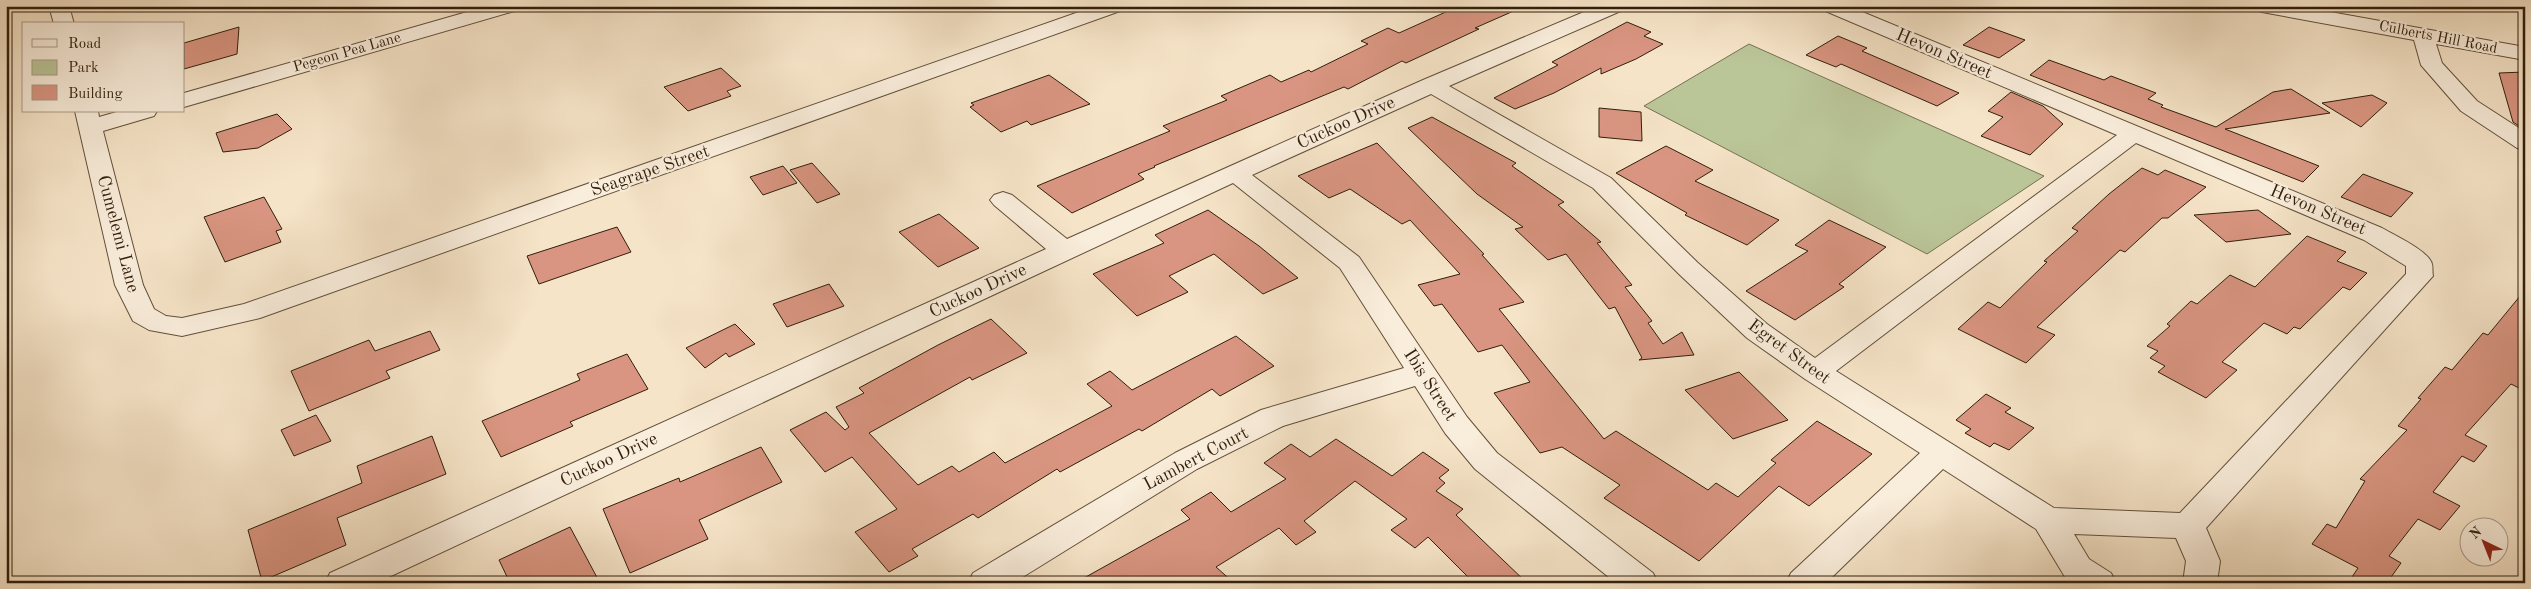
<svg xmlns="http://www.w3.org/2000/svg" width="2531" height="589" viewBox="0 0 2531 589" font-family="'Old Standard TT',serif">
<rect width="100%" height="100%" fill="#f6e4c8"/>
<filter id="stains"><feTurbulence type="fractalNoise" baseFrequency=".004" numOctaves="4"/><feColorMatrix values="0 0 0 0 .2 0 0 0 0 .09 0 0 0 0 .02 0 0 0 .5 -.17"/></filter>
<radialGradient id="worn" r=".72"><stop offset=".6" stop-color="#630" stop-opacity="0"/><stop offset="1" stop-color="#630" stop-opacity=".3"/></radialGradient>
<!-- green -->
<path fill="#bac598" stroke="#767252" d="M1749 44 2044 176 1927 254 1644 106Z"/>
<!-- building -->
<g fill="#d99581" stroke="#311f0b">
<path d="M1459 6H1525L1475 28 1479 29 1406 63 1402 61 1348 89 1344 87 1154 166 1155 167 1138 174 1144 179 1072 213 1037 186 1170 131 1163 126 1227 100 1221 96 1270 75 1281 82 1309 70 1311 72 1368 44 1361 41 1388 28 1399 33Z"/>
<path d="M1627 22 1651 32 1644 36 1663 44 1636 59 1601 74V68L1554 93 1515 109 1494 98 1558 65 1552 62Z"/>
<path d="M239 27 237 54 184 69V43Z"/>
<path d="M1989 27 2025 40 1999 58 1963 45Z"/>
<path d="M1838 36 1867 48 1862 51 1959 93 1937 106 1841 64 1836 67 1806 55Z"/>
<path d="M2049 60 2104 80 2111 76 2156 93 2148 99 2163 105 2161 107 2216 127 2273 92 2291 89 2330 113 2225 129 2319 166 2303 182 2030 75Z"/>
<path d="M721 68 741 86 727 91 731 96 688 111 664 87Z"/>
<path d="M2525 72V130L2513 122 2499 73Z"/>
<path d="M1049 75 1090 104 1031 125 1027 121 1001 132 970 107 974 105 971 103Z"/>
<path d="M2011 92 2043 106 2063 124 2030 155 1981 136 2003 117 1988 111Z"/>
<path d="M2372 95 2387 103 2361 127 2322 103Z"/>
<path d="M1599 108 1641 112 1642 141 1599 137Z"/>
<path d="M277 114 292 129 258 148 223 152 216 133Z"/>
<path d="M1432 117 1516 163 1512 166 1564 202 1558 205 1601 242 1597 243 1632 285 1625 287 1652 321 1648 323 1663 344 1682 332 1694 355 1639 360 1642 358 1615 307 1609 309 1566 254 1548 260 1515 229 1523 227 1477 194 1408 128Z"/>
<path d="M1377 143 1484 254 1482 255 1524 302 1499 309 1604 439 1616 431 1708 490 1716 483 1738 497 1776 463 1771 460 1817 421 1872 454 1809 506 1779 486 1699 561 1604 498 1620 485 1562 447 1540 453 1494 393 1530 382 1502 345 1478 352 1442 304 1434 306 1418 285 1460 274 1410 220 1402 224 1350 189 1329 198 1298 176Z"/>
<path d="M1666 146 1713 170 1695 181 1779 220 1747 245 1685 215 1687 213 1616 173Z"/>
<path d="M812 163 840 194 817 203 790 170Z"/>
<path d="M783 166 797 183 763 195 750 177Z"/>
<path d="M2142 168 2158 175 2165 170 2206 187 2168 218H2162L2125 252 2120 250 2037 327 2055 335 2026 363 1958 329 1988 302 2000 308 2047 262 2044 261 2078 231 2072 228 2109 194Z"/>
<path d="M2363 174 2413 193 2391 217 2341 197Z"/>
<path d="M264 197 282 229 276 231 281 242 225 262 204 217Z"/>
<path d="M1208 210 1259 246 1298 278 1263 294 1214 254 1169 276 1188 292 1137 316 1093 274 1164 243 1155 235Z"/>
<path d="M2258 210 2291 234 2226 242 2194 215Z"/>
<path d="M939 214 979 248 938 267 899 232Z"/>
<path d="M1829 220 1886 247 1839 284 1844 287 1795 320 1746 291 1808 251 1795 245Z"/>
<path d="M617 227 631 252 539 284 527 256Z"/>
<path d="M2307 236 2346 252 2337 261 2367 273 2350 290 2343 287 2300 329 2294 327 2287 334 2264 323 2222 362 2237 370 2206 398 2158 372 2165 366 2150 358 2158 351 2147 346 2170 326 2167 324 2191 301 2197 304 2230 275 2255 287Z"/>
<path d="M829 284 844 306 787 327 773 304Z"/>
<path d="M2525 290V391L2511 384 2465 435 2487 446 2474 462 2462 456 2433 492 2460 506 2440 530 2418 519 2389 556 2401 563 2387 583H2348L2358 568 2312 544 2327 524 2336 528 2365 481 2360 479 2407 430 2398 426 2421 399 2418 398 2445 367 2452 370 2483 333 2488 335Z"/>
<path d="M991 319 1027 353 972 380 970 377 869 433 918 485 952 466 959 472 994 452 1005 463 1112 406 1087 384 1110 371 1132 390 1236 336 1274 366 1220 396 1212 389 1142 431 1139 429 1060 472 1057 469 978 518 973 514 912 549 918 556 889 572 855 532 897 509 852 457 825 472 790 430 826 412 845 430 849 427 836 407 864 393 859 388 938 345Z"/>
<path d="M735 324 755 344 729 357 726 353 705 368 686 348Z"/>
<path d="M430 331 440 350 386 371 390 378 309 411 291 371 369 340 375 351Z"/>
<path d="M627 354 648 389 570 422 573 426 501 457 482 421 580 380 577 374Z"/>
<path d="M1739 372 1788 420 1733 439 1685 390Z"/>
<path d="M1986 394 2011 408 2005 412 2034 428 2009 450 1994 443 1990 447 1965 433 1971 429 1956 420Z"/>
<path d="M316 415 331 441 294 456 281 430Z"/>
<path d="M432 436 446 474 337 518 346 545 262 581 248 530 362 483 357 466Z"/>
<path d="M1336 439 1392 476 1423 452 1449 470 1439 478 1445 483 1436 491 1463 509 1456 515 1527 583H1474L1428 537 1415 548 1391 530 1407 519 1355 481 1304 521 1316 532 1296 545 1279 528 1216 567 1234 583H1075L1190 519 1181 510 1211 492 1231 512 1286 479 1264 463 1291 444 1310 457Z"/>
<path d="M761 447 782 482 699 520 708 539 630 573 603 509 679 478 680 482Z"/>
<path d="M570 527 600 583H510L499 560Z"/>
</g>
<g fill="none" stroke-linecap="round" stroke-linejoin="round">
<defs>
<g id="minor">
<path d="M49 6H69L74 24H54Z"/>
<path d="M488 6H521L518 10 184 107V93Z"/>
<path d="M1096 6H1126L1123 10 260 318 182 336 149 330 133 321 115 285 75 111H98L99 117 120 111H157L154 116 103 131 143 285 154 309 166 316 182 318 244 304Z"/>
<path d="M1598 6H1626L1623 10 1449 86 1611 178 1698 263 1767 324 1815 358 2117 135 1823 10 1820 6H1848L2382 228C2394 235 2429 251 2432 264 2433 267 2432 272 2433 276L2206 528 2220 561 2217 583H2183L2186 561 2176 538 2074 534 2089 559 2111 573 2116 583H2072L2065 577 2036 529 1943 469 1826 583H1786L1791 573 1920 453 1805 379 1747 338 1680 275 1593 188 1431 94 1252 175 1359 257 1467 417 1497 453 1653 573 1658 583H1616L1475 469 1445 433 1415 386 1283 426 1197 469 1013 583H968L973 573 1175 453 1261 410 1404 368 1340 268 1233 183 376 583H325L330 573 1046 249 994 205 990 200 994 195 1003 192 1012 195 1067 239 1423 80ZM2136 143 2364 240 2406 266V274L2180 513 2054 508 1836 371Z"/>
<path d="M2252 6H2297L2525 47V60L2436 44 2442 63 2477 101 2525 132V150L2517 148 2461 111 2421 65 2414 40 2262 12 2255 10Z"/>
</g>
</defs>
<!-- minor casing -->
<use href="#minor" stroke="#62503a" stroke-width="2"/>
<!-- minor -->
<use href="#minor" fill="#f9eddb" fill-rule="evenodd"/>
</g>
<g text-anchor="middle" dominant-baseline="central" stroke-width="4.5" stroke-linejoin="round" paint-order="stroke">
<!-- far-street labels -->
<g font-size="15" fill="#311f0b" stroke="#f9eddb">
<text transform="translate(2438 38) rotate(11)">Culberts Hill Road</text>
<text transform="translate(347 53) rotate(-16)">Pegeon Pea Lane</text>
</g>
<!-- street labels -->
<g font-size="18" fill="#311f0b" stroke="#f9eddb">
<text transform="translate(1944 54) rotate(23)">Hevon Street</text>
<text transform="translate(1346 123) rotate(-24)">Cuckoo Drive</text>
<text transform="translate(650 171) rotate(-19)">Seagrape Street</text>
<text transform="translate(2318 210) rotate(23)">Hevon Street</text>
<text transform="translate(118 234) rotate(75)">Cumelemi Lane</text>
<text transform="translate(978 291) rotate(-25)">Cuckoo Drive</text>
<text transform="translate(1789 352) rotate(36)">Egret Street</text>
<text transform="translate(1430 385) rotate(57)">Ibis Street</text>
<text transform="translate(1196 459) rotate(-28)">Lambert Court</text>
<text transform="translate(609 460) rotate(-25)">Cuckoo Drive</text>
</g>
</g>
<!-- margin -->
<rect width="2531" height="589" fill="none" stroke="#f6e4c8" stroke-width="25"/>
<rect x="8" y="8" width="2516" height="574" fill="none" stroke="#311f0b" stroke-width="2.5"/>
<rect x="12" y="12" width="2506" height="564" fill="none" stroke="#311f0b"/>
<!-- legend -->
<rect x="22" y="22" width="162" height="90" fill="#f9eddb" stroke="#a99b88"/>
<rect x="32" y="39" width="25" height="8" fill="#f9eddb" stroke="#a99b88"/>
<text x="68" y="48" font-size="15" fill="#311f0b">Road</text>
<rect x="32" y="60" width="25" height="15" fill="#bac598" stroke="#a99b88"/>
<text x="68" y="72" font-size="15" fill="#311f0b">Park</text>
<rect x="32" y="85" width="25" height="15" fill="#d99581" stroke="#a99b88"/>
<text x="68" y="98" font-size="15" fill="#311f0b">Building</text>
<!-- north arrow -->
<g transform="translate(2484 542) rotate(317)"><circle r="24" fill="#f9eddb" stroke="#a99b88"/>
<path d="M0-4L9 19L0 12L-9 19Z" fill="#8f2418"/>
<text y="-8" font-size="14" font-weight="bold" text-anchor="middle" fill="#311f0b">N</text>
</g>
<rect width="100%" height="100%" filter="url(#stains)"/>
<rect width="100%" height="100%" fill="url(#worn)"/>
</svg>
